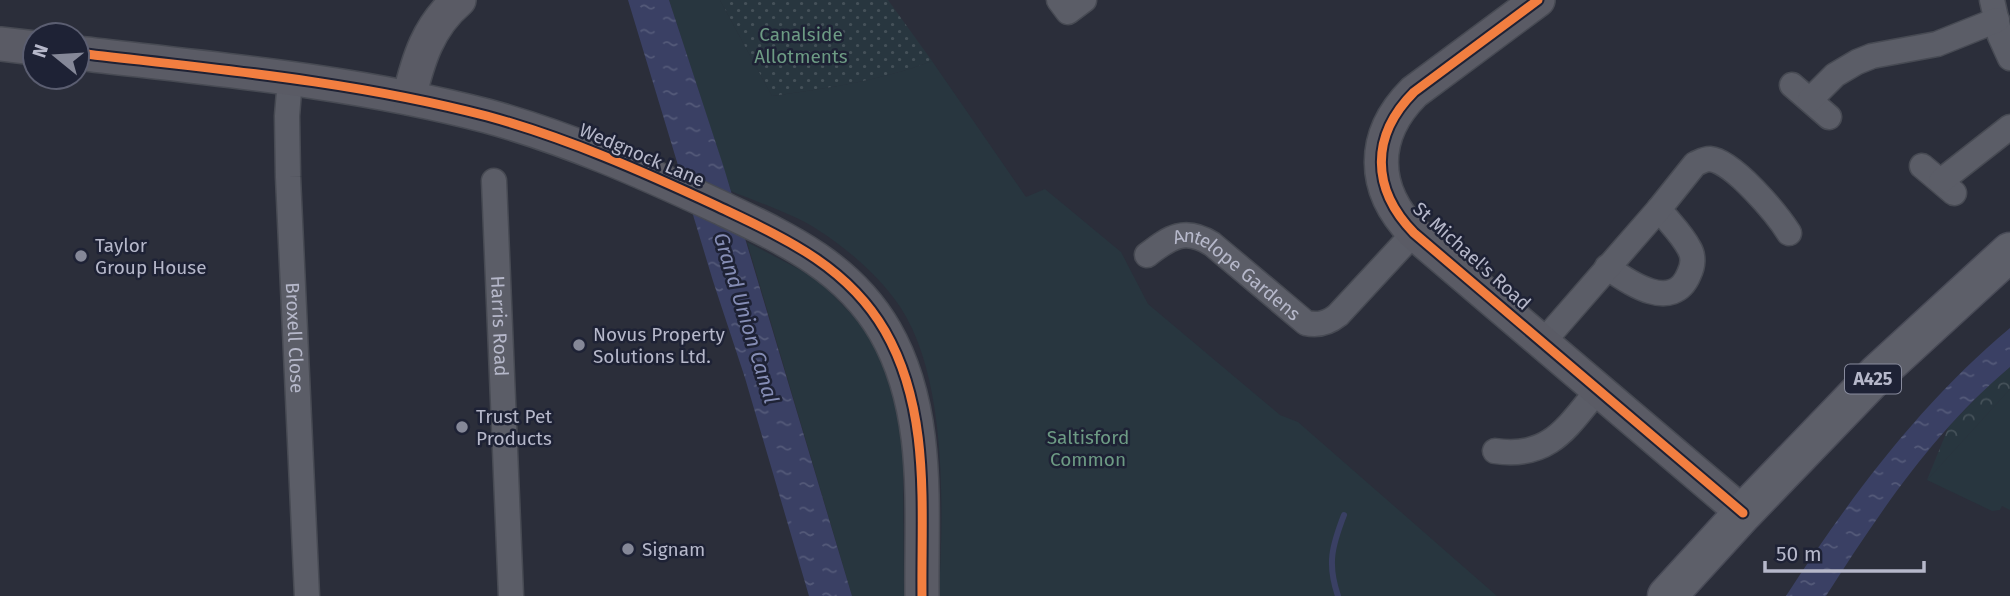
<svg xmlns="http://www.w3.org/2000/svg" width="2010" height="596" viewBox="0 0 2010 596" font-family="'Fira Sans',sans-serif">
<defs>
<pattern id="forest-crowns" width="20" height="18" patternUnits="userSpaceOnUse" patternTransform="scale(1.75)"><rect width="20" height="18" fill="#28363f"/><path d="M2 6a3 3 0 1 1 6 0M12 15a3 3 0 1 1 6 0" fill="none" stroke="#455159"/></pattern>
<pattern id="garden-dots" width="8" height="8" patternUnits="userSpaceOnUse" patternTransform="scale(1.75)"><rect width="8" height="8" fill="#28363f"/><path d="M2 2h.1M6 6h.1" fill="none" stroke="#455159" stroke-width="1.8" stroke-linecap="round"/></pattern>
<pattern id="water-ripples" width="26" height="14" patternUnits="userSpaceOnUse" patternTransform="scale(1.75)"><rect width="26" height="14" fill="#3a4064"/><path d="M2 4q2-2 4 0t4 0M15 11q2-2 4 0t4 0" fill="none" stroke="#545a79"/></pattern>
</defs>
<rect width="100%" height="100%" fill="#2b2e3a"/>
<!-- green -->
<g fill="#28363f">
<path d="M669 0H720L772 96C828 88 879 81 932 61L1026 197 1045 189 1121 252 1148 304 1280 415 1298 422 1497 596H939C943 510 949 368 893 297 873 271 845 247 818 230 796 215 757 202 731 191Z"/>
<path d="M747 242 816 278 883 346 898 400 903 459 904 596H852Z"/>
<path d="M2010 389V510L2002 506 2000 510 1992 511 1927 480Z"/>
</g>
<!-- forest -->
<path fill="url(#forest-crowns)" d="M2010 367V389L1927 480 1949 426 1989 385Z"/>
<!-- garden -->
<path fill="url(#garden-dots)" d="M720 0H888L932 61C879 81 828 88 772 96Z"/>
<!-- water -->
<g fill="url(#water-ripples)">
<path d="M628 0H669L724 168 852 596H809L745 378 713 281Z"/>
<path d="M2010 328V367C1934 431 1879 513 1826 596H1786C1849 499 1920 403 2010 328Z"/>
</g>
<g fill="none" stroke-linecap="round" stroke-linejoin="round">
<!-- stream -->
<path stroke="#3a4064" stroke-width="6" d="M1338 596C1327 564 1332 546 1344 515"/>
<defs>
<g id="street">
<path d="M1059 0 1068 12 1084 0"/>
<path d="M1992 0 2000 36 2010 58"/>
<path id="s1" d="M290 79 287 116 288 177 307 596"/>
<path d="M1792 85 1829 117"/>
<path d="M1810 100 1835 75 1857 62 1872 56 1937 44 1997 20"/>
<path d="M1922 166 1954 193"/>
<path id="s2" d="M494 181 511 596"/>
<path d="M1941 181 2010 127"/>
<path id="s3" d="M1147 255C1170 237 1185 227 1212 244L1306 323C1319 326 1328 323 1338 315L1414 233"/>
<path d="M1607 267C1629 283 1673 313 1689 274 1693 266 1694 256 1689 248 1682 234 1669 222 1659 209"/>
<path d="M1543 342 1659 209 1695 164C1700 162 1704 159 1710 159 1733 161 1777 214 1789 233"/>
<path d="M1495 451C1550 459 1567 427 1598 390"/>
</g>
<g id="secondary">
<path d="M1538 0 1414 92C1370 136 1371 189 1414 233L1743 513"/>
<path d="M0 44 35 48"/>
<path d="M77 53C214 69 353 81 487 116 567 138 642 171 717 206 782 237 847 265 885 331 931 411 921 507 922 596"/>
<path d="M409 98C418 60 428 26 459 0"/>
</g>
<path id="primary" d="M1667 596 1743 513 1878 373 2010 252"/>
</defs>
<!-- street casing -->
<use href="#street" stroke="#474a53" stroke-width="27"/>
<!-- secondary casing -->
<use href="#secondary" stroke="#474a53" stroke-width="36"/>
<!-- primary casing -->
<use href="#primary" stroke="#494b57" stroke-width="41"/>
<!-- street -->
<use href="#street" stroke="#5b5d67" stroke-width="24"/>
<!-- secondary -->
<use href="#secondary" stroke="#5a5b65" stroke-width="33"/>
<!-- primary -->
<use href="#primary" stroke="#5d5f69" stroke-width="38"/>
<defs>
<g id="cycleway">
<path d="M1538 0 1414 92C1370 136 1371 189 1414 233L1743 513"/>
<path d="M77 53C214 69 353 81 487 116 567 138 642 171 717 206 782 237 847 265 885 331 931 411 921 507 922 596"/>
</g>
</defs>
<!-- cycleway casing -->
<use href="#cycleway" stroke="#1e2235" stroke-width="13"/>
<!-- cycleway -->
<use href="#cycleway" stroke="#f27e40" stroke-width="9"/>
</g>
<!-- markers -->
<g fill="#858898" stroke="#1e2235" stroke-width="2.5">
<circle cx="81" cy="256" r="7"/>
<circle cx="579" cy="345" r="7"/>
<circle cx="462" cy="427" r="7"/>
<circle cx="628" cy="549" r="7"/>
</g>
<g text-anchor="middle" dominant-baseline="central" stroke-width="5" stroke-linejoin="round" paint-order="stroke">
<!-- shield labels -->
<rect fill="#1e2235" stroke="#888b9d" stroke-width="2" x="1845" y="364.5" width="56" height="29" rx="5"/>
<g font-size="18" font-weight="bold" fill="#b6b8ca">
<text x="1873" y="379">A425</text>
</g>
<!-- park labels -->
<g font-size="19" fill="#6d9b84" stroke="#1e2235">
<text x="801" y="34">Canalside<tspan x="801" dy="22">Allotments</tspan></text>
<text x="1088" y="437">Saltisford<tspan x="1088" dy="22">Common</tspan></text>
</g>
<!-- street labels -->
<g font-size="19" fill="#b6b8ca" stroke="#1e2235">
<text transform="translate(642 155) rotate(23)">Wedgnock Lane</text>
<text transform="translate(1472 256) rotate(42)">St Michael's Road</text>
<text stroke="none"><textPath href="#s3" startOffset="108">Antelope Gardens</textPath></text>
<text stroke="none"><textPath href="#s2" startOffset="145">Harris Road</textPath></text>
<text stroke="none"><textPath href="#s1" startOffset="259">Broxell Close</textPath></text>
</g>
<!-- poi labels -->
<g font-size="19" fill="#b6b8ca" stroke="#1e2235" text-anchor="start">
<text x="95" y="245">Taylor<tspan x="95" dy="22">Group House</tspan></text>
<text x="593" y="334">Novus Property<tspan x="593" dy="22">Solutions Ltd.</tspan></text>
<text x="476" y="416">Trust Pet<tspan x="476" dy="22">Products</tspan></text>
<text x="642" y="549">Signam</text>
</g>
<!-- water labels -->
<g font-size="21" font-style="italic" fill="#858db5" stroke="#1e2235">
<text transform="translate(746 318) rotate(73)">Grand Union Canal</text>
</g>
</g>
<!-- north arrow -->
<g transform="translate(56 56) rotate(288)"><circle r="33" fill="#1e2235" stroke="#5b5e71" stroke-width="2"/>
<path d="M0-5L12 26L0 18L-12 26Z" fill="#858898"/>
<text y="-10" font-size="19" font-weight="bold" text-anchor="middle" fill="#b6b8ca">N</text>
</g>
<!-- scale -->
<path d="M1765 561v10h159v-10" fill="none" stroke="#b6b8ca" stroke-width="3.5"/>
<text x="1776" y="561" font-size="21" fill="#b6b8ca" stroke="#1e2235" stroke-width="5" paint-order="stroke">50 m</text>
</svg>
